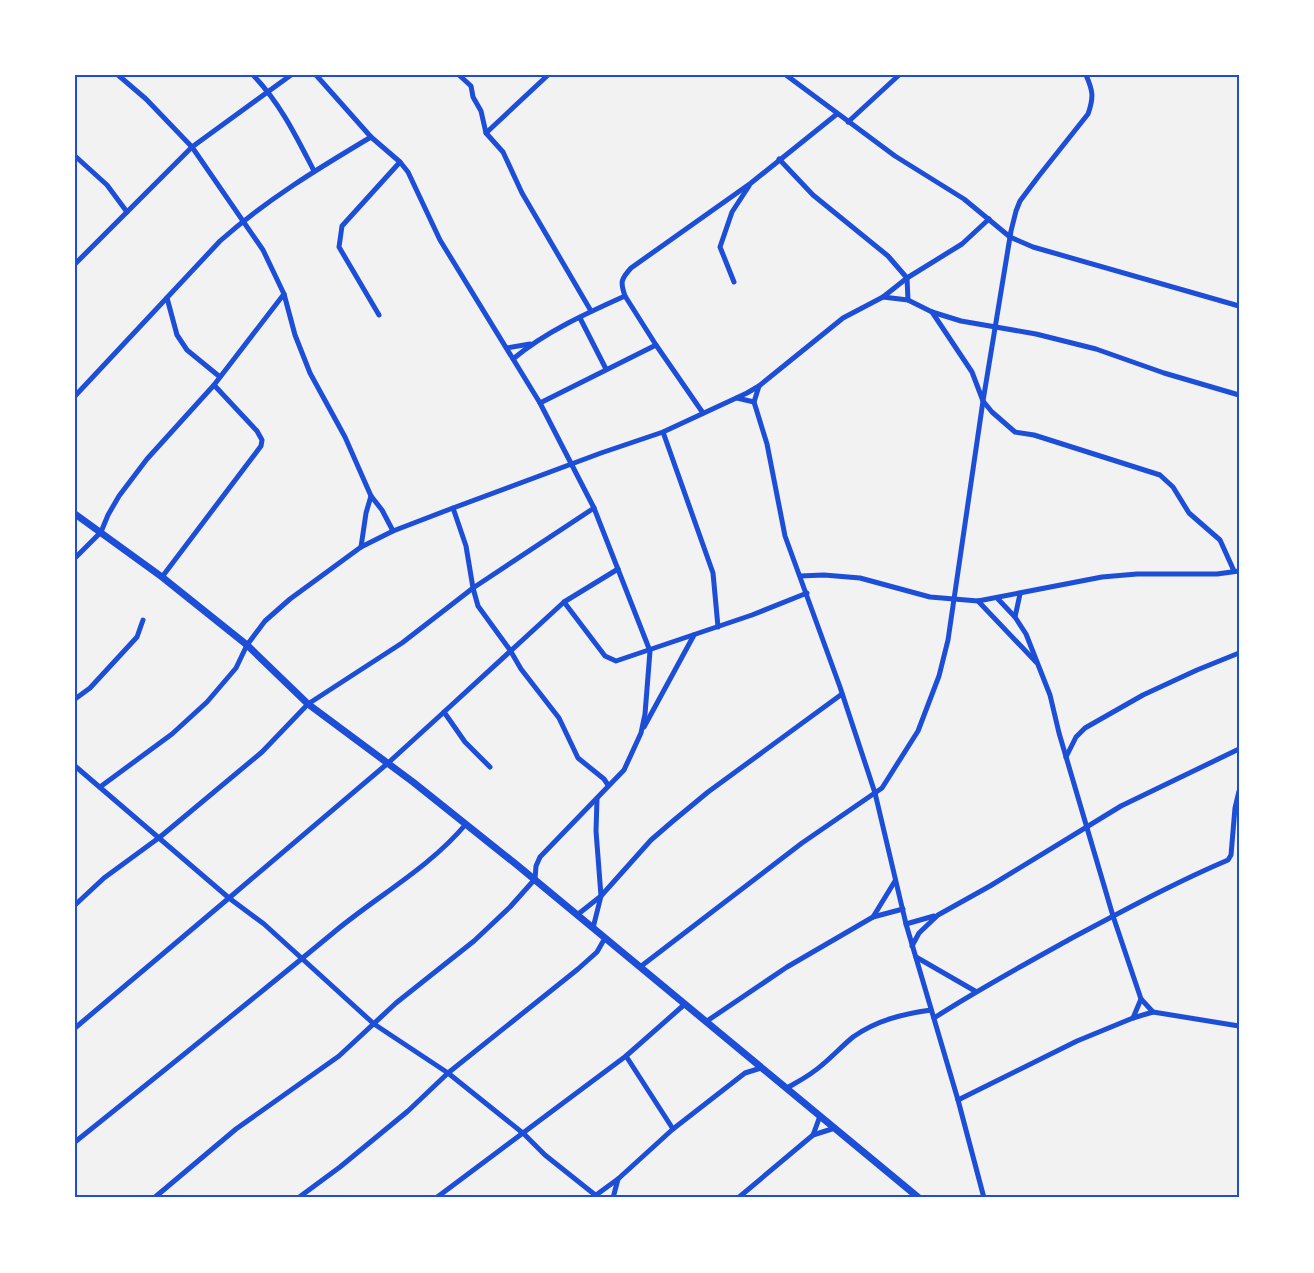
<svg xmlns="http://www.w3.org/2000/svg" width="1314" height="1273" viewBox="0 0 1314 1273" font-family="Poppins,sans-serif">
<rect width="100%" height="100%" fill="#f2f2f2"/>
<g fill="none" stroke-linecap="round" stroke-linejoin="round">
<!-- minor -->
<g stroke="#1d4ed8" stroke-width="5">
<path d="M118 75 146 99 192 147 263 250 284 294 295 335 310 373 345 437 371 496 382 510 393 531"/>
<path d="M253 75C280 103 296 136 314 171"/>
<path d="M459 75 471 86 473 97 481 111 486 133 503 152 522 193 591 311"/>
<path d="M786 75 895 156 964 199 1010 237 1033 247 1239 306"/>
<path d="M848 122 899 75"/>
<path d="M486 133 548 75"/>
<path d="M75 156 107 185 127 212"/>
<path d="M779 159 813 195 888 256 907 278 908 300"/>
<path d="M75 264 192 147 291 75"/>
<path d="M734 282 720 247 732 212 749 186"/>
<path d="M625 296C620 282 621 279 631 268L751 183 837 114"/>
<path d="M883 297 908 300 932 312 961 321 1036 334 1096 349 1164 373 1239 395"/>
<path d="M167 298 177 335 187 350 220 377"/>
<path d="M932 312 972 372 983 401 992 412 1015 432 1034 435 1160 475 1173 487 1189 513 1220 540 1234 571"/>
<path d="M379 315 339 247 342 226 400 162"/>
<path d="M580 318 606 369"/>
<path d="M507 348 530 344"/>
<path d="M513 359C545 332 587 313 625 296L656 345 703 413"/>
<path d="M759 386 754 402 767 444 785 536 840 687 875 793 906 924 958 1100 984 1198"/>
<path d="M75 396 220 241C266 200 319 168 371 137"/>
<path d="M737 398 754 402"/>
<path d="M540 403 656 345"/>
<path d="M663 432 713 573 718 627"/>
<path d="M453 508 466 546 473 588 478 606 510 650 521 669 559 718 578 758 604 779 608 785"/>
<path d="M361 547 366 513 371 496"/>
<path d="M75 558 101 532 108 515 119 496 147 459 214 385 284 294"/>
<path d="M800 576 824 575 860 578 930 597 978 601 1102 577 1137 574H1217L1239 571"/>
<path d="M162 577 261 446 262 440 257 431 214 385"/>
<path d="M998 599 1015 617 1026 634 1050 695 1059 733 1113 916 1141 999 1153 1012"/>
<path d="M978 601 1036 662"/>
<path d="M564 602 605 656 616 661 752 615 807 593"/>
<path d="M1015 617 1020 594"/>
<path d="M75 699 90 688 137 637 143 620"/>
<path d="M644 727 694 635"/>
<path d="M1066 757 1076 737 1085 728 1143 695 1197 670 1239 653"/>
<path d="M75 766 229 898 388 763 444 712"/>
<path d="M490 767 465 742 444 712 564 602 618 569"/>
<path d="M100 787 172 734 207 702 236 668 247 645 265 621 290 599 361 547 393 531 453 508 601 453 663 432 747 393 759 386 843 318 883 297 907 278 962 244 989 219"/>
<path d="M75 905 104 878 160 837 262 752 308 704 402 643 473 588 594 508"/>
<path d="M577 915 601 896 651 840 673 821 708 792 842 694"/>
<path d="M873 917 895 881"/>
<path d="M906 924 934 916"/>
<path d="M593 928 601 896 596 831 597 799"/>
<path d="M912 946 919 933 938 915 990 886 1121 806 1239 749"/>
<path d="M916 957 975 991"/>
<path d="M640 967 802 843 882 788 918 731 939 676 948 640 983 401 1011 231 1016 211 1020 201 1038 177 1088 114C1094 97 1093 91 1086 75"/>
<path d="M934 1018C979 989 1025 964 1072 938 1123 911 1174 883 1228 860L1231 855 1235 808 1239 791"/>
<path d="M1133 1018 1141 999"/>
<path d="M707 1021 787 967 873 917 903 909"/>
<path d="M75 1028 229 898 264 924 374 1024 448 1073 524 1134 545 1155 599 1198"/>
<path d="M626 1056 673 1129"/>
<path d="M787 1088C799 1081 811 1075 822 1065 833 1056 842 1046 853 1037 877 1020 903 1014 931 1010"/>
<path d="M958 1100 1077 1041 1133 1018 1153 1012 1239 1026"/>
<path d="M813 1135 820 1116"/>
<path d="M75 1142C161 1073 247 1004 333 933 377 896 428 869 466 824"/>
<path d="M154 1198 236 1129 339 1056 396 1003 474 941 510 907 535 879 536 866 540 857 624 770 641 733 645 714 650 651 594 508 540 403 440 240 408 172 400 162 371 137 316 75"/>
<path d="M298 1198 340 1167 408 1111 448 1073 578 969 597 952 605 938"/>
<path d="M436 1198 626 1056 685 1004"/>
<path d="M592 1198 618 1179 673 1129 745 1073 761 1068"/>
<path d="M613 1198 618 1179"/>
<path d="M738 1198 813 1135 835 1128"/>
</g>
<!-- tertiary -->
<path stroke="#1d4ed8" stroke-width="7" d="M75 514 162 577 247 645 308 704 413 782 517 865 919 1198"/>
</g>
<!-- border -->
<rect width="1314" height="1273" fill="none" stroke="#ffffff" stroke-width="153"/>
<rect x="76" y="76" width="1162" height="1120" fill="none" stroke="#1d4ed8" stroke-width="2"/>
</svg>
